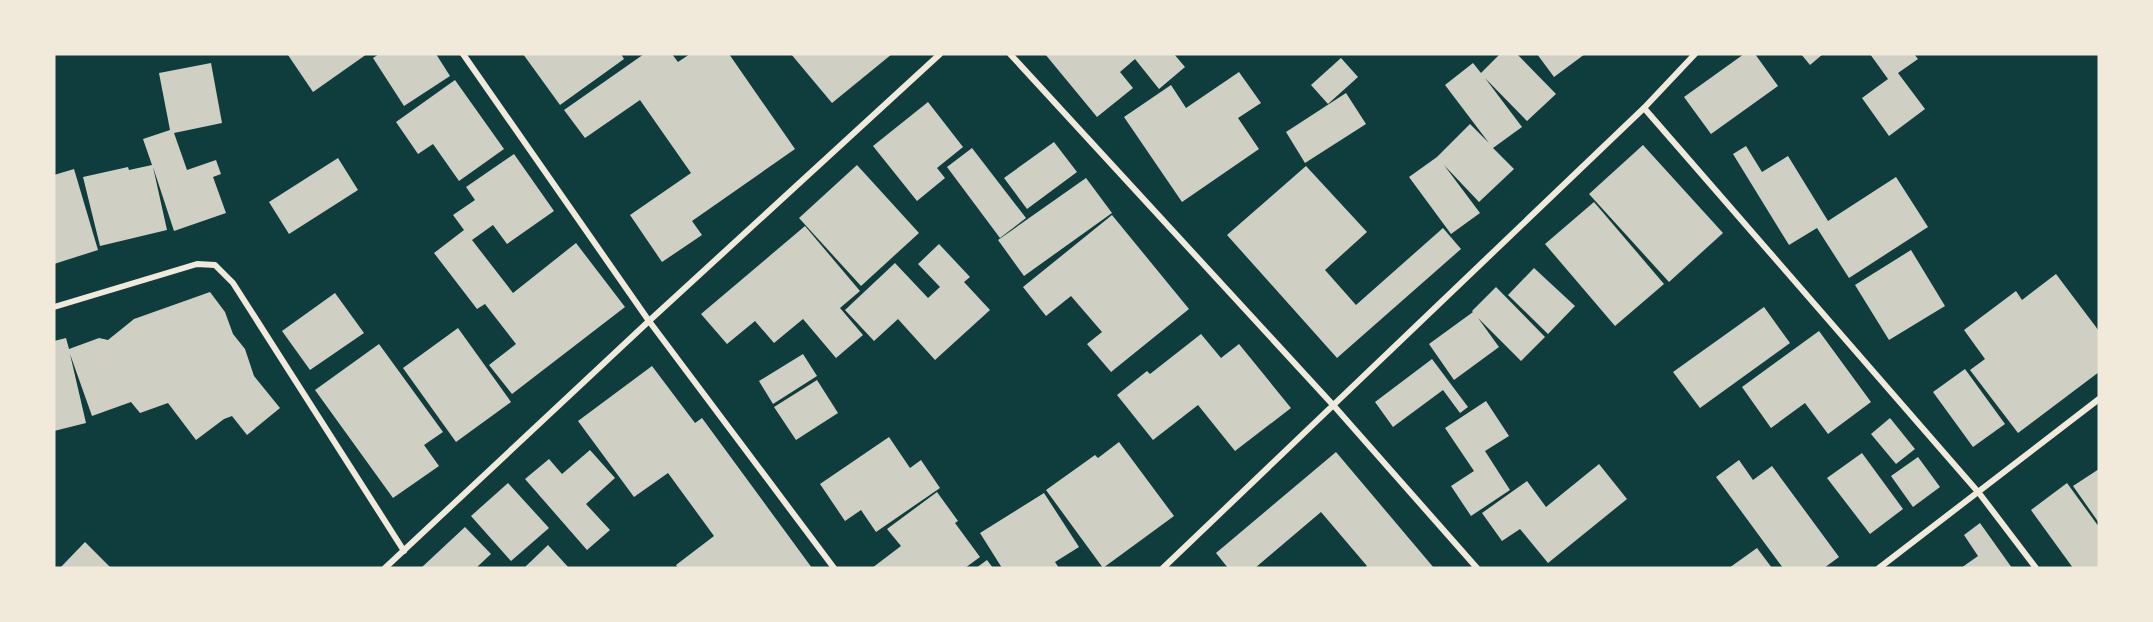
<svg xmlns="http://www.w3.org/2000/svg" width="2153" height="622" viewBox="0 0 2153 622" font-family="'Asap Condensed',sans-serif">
<rect width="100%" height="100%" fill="#0f3d3e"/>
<!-- building -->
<g fill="#cfcfc3">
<path d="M289 54H367L313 92 288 55Z"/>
<path d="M379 54H436L450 76 404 106 373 58Z"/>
<path d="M523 54H621L624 59 560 105Z"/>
<path d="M644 54H672L678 62 690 54H729L795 149 692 221 702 235 662 262 630 215 691 173 640 100 585 138 564 110Z"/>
<path d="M791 54H892L832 103Z"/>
<path d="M1045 54H1174L1185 67 1159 89 1135 59 1120 72 1133 88 1097 117Z"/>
<path d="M1500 54H1517L1556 94 1527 121 1485 78 1522 127 1493 148 1514 169 1479 202 1444 165 1480 213 1451 234 1409 177 1437 157 1470 124 1489 143 1445 85 1473 63 1481 73Z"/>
<path d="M1537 54H1585L1554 77Z"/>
<path d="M1744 54H1755L1778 86 1711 134 1684 97Z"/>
<path d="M1801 54H1823L1810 65Z"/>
<path d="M1870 54H1914L1918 59 1898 73 1925 109 1889 136 1862 98 1888 79Z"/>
<path d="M1341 58 1358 77 1328 104 1311 85Z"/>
<path d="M211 63 222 123 174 133 187 170 216 160 221 174 213 177 226 213 174 231 153 167 167 230 100 246 83 177 128 167 129 170 152 165 143 139 170 130 159 73Z"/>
<path d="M1239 72 1261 103 1238 118 1259 149 1182 202 1124 117 1171 85 1186 108Z"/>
<path d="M455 80 504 149 459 181 433 144 418 154 396 122Z"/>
<path d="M1346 93 1366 124 1305 163 1286 132Z"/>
<path d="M928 102 963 147 937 168 945 178 917 201 873 146Z"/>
<path d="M1054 142 1077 172 1027 209 1004 178Z"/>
<path d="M1643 145 1723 233 1669 282 1589 194Z"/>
<path d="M1746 146 1762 172 1788 156 1828 221 1896 177 1928 227 1849 278 1817 228 1789 245 1733 154Z"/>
<path d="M972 148 1026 218 1000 238 947 167Z"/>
<path d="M514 154 554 211 507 244 493 225 472 240 513 293 576 243 625 307 512 394 489 365 516 344 485 304 477 309 434 253 464 230 453 215 475 200 466 187Z"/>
<path d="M338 158 358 190 289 234 269 202Z"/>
<path d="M857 165 919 233 861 286 799 218Z"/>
<path d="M1306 166 1367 232 1325 270 1356 305 1443 228 1461 249 1337 358 1227 235Z"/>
<path d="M74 169 98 250 54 264V175Z"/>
<path d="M1086 178 1112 213 1024 276 998 240Z"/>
<path d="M1594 202 1664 284 1615 326 1545 244Z"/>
<path d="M1112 215 1189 309 1111 372 1087 344 1102 332 1071 296 1046 316 1023 287Z"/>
<path d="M805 226 860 291 840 308 863 335 836 358 803 319 774 343 755 321 727 344 701 314Z"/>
<path d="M939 244 970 277 964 282 990 310 935 360 898 319 874 341 845 310 895 263 928 298 940 287 918 264Z"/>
<path d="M1911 250 1945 306 1889 340 1855 285Z"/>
<path d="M1534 268 1575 306 1548 334 1508 295Z"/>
<path d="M2056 274 2099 331V372L2018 433 1970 370 1985 359 1964 330 2016 291 2022 300Z"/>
<path d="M1496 287 1545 337 1521 361 1478 318 1499 347 1454 380 1429 344 1473 312 1472 311Z"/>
<path d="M210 292 225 312 233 334 245 349 254 376 280 408 247 435 232 416 224 419 196 440 168 403 140 413 131 402 92 416 70 354 86 423 54 431V341L66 338 69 349 99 338 108 340 134 319Z"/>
<path d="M335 293 364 333 310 370 282 331Z"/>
<path d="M1764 307 1790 343 1700 408 1673 372Z"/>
<path d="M458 328 511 402 456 442 403 368Z"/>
<path d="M1819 331 1871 402 1828 434 1805 403 1771 428 1742 387Z"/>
<path d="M1201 334 1221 358 1239 344 1291 408 1235 451 1198 405 1153 440 1117 395 1147 371 1150 374Z"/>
<path d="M379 344 443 432 424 445 439 466 393 498 315 390Z"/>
<path d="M803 354 817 376 773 404 759 381Z"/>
<path d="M1432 359 1468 407 1460 413 1443 390 1393 427 1375 402Z"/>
<path d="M652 366 695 423 702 418 812 568H678L676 565 714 536 668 473 634 497 578 421Z"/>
<path d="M1965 369 2005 424 1973 447 1933 392Z"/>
<path d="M817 380 838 413 796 440 774 407Z"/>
<path d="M1486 401 1509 436 1485 451 1510 490 1471 516 1451 486 1474 471 1445 428Z"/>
<path d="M1890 418 1915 449 1896 464 1871 434Z"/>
<path d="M889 437 910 468 921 460 940 488 876 532 861 510 845 521 820 484Z"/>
<path d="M1119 442 1174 516 1103 568 1046 490 1095 455 1098 458Z"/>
<path d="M590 450 615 478 586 504 610 530 587 550 525 479 549 459 562 474Z"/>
<path d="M1336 452 1434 568H1364L1367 566 1321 512 1255 568H1228L1216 553Z"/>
<path d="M1862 453 1903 509 1870 534 1827 478Z"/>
<path d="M1918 457 1940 487 1913 507 1891 476Z"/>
<path d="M1739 460 1753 480 1772 466 1839 557 1824 568H1783L1716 477Z"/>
<path d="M1599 464 1627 499 1548 563 1520 529 1502 541 1482 513 1527 481 1546 507Z"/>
<path d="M2099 469V523L2073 486Z"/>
<path d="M508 483 549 528 511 561 471 516Z"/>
<path d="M2067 483 2099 527V568H2073L2031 510Z"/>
<path d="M937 492 958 521 955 523 980 557 965 568H872L901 546 887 529Z"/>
<path d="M1044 493 1079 547 1055 562 1059 568H1002L980 533Z"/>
<path d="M1980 523 2012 568H1961L1978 556 1964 535Z"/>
<path d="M465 527 491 554 476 568H421Z"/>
<path d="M85 542 111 568H60Z"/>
<path d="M548 545 569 568H524Z"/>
<path d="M1757 548 1772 568H1729Z"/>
<path d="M987 560 993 568H976Z"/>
</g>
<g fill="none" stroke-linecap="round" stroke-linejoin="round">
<!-- minor -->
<g stroke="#f1e9da" stroke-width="6">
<path d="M463 54 649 321 834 568"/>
<path d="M1010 54 1334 406 1477 568"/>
<path d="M1644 108 1979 493 2036 568"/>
<path d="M54 307 197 264 215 265 233 283 404 551"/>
<path d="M385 568 649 321 940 54"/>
<path d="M1163 568 1644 108 1695 54"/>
<path d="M1879 568 2099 399"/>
</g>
</g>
<!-- border -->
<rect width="2153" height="622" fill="none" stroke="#f1e9da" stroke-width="111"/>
</svg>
